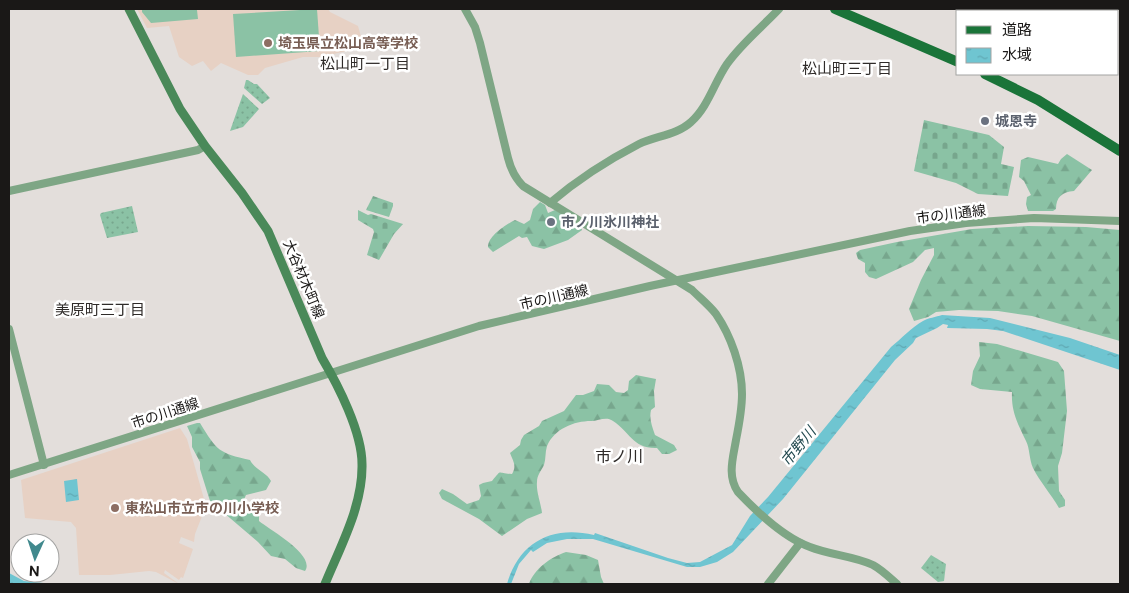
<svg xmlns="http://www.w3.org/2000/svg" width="1129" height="593" viewBox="0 0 1129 593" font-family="'Public Sans','Noto Sans JP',sans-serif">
<defs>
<pattern id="forest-firs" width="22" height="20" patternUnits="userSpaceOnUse" patternTransform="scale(1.25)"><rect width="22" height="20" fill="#8bc2a5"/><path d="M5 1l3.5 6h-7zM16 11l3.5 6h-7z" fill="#77a68d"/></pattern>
<pattern id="cemetery-stones" width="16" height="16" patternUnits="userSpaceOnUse" patternTransform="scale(1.25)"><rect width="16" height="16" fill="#8bc2a5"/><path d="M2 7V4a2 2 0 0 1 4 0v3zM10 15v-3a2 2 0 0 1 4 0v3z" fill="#77a68d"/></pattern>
<pattern id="park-dots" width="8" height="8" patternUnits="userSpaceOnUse" patternTransform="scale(1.25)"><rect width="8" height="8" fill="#8bc2a5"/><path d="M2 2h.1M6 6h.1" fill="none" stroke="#77a68d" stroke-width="1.8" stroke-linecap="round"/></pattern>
<pattern id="water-ripples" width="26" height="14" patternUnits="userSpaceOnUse" patternTransform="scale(1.25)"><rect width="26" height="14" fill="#6fc5d1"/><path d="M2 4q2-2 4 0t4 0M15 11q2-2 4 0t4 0" fill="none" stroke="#60a8b3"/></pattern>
</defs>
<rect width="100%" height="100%" fill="#e3dedb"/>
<!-- education -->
<g fill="#e7d1c4">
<path d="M137 9H328L330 12 358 26 362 40V46L359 48 321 57H303L265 68 258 75H248L221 63 211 71 203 61 192 66 179 57 169 26 147 28Z"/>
<path d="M180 428 187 439 206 506 195 534 194 542 181 537 179 543 193 549 183 578 181 577 179 580 165 570 164 573 179 584 156 572 149 571 110 575H79L76 528 71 522 25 518 21 480Z"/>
</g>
<!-- forest -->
<g fill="url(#forest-firs)">
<path d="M1067 154 1092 170 1074 191C1062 192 1056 197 1056 209L1053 211H1028L1026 204 1027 197 1031 195 1024 181 1019 177 1021 160 1028 157 1058 164 1061 159Z"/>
<path d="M540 202 545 205 548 213 555 210 580 225 582 230 568 240 544 249 532 246 527 237 522 238 519 236 493 252 488 247C488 236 505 225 515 220L524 224 530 220 533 209Z"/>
<path d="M1028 226 1086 227 1120 230V341L1032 316 998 311 959 310 936 312 928 317 914 321 909 309 921 280 934 255V248L925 250 913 262 876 279 869 277 865 272V263L858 259 856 253 860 250 897 242 972 229Z"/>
<path d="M979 342 997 344 1058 362 1064 371 1067 411 1062 453 1058 466 1059 491 1065 500V506L1059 508C1051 494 1040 482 1033 468 1029 459 1030 449 1026 441 1018 424 1011 412 1012 392L980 389 971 385 973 371 980 356Z"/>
<path d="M636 375 656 379 654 391 655 407 651 410C649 419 652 426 655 435L674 445 677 450 669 454H662L657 448C633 449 630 432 613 421 606 416 599 421 591 421 574 421 554 429 547 446 545 452 546 459 544 465 541 471 537 475 537 482 536 492 541 503 542 513L527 519 502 536 479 519 442 499 439 493 442 489 453 494 467 504 479 500 481 496 479 485 483 483 492 481C503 468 496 474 512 474 517 466 513 461 510 453L520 445 521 440 524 435 539 426 542 421 564 411 576 395H583L594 391 597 384 609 385 616 392 624 393 628 390 629 381Z"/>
<path d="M197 423H200C217 451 219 453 250 460 255 470 266 472 271 481L266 490 246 495 243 502 245 507 252 509 259 507V521C270 530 316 555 305 571L296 568 285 559 271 556 258 542 210 501 200 469V462L192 447V437L187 426Z"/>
<path d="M566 552 586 555 598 560 601 577 604 584H529C534 569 551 557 566 552Z"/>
</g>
<!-- cemetery -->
<g fill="url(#cemetery-stones)">
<path d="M924 120 989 135 1004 147 1001 164 1014 167 1008 196 978 194 956 183 914 171Z"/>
<path d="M373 196 393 203V206L389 217 366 210Z"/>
<path d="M358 210 368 215 371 214 403 224 394 234 379 260 367 255 374 232 373 229 358 220Z"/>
</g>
<!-- park -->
<g fill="url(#park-dots)">
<path d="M246 80H248L254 84H257L270 98 262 104 244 88Z"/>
<path d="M243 94 259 109 243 127 230 131Z"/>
<path d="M132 206 138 232 107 238 100 215 101 213Z"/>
<path d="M931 555 946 564 944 581 938 582 921 568Z"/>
</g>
<!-- pitch -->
<g fill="#8bc2a5">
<path d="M142 9H213L197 10 198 19 151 23 142 12Z"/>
<path d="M317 9 320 51 236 57 233 14Z"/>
</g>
<!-- water -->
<g fill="url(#water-ripples)">
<path d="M942 315 990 318 1070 338 1120 355V370L1003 331 987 329 947 328 948 325 943 324 937 328 916 338 913 343 895 360 783 499 733 552 717 562 700 567H687L593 539H567L547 543 533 552 531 550 519 564 511 584H507C519 542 552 525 594 535L595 533 668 558 687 563 700 562 732 545 750 516 768 497 891 347C901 339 912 327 923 321 928 318 936 317 942 315Z"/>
<path d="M77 479 79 500 66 502 64 481Z"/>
<path d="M9 573 24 581 53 584H9Z"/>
</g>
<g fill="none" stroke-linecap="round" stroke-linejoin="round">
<!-- tertiary -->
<g stroke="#7ea685" stroke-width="8">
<path d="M465 9 475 27 480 43 508 158C511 170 515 178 523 186L692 290C700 298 709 305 716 314 731 336 742 367 742 394 742 410 739 425 736 440 733 458 727 476 738 492 756 511 785 538 810 547 830 555 854 556 873 565 882 570 889 577 897 584"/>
<path d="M9 191 198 150 205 146"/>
<path d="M550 203C577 180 608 160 639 144 655 136 677 135 691 122 708 107 714 83 727 64 741 44 762 27 779 9"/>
<path d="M9 329 44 465"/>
<path d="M9 475 479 326 650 286 910 231 966 223 1034 218 1120 221"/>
<path d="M768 584 800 543"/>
</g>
<!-- secondary -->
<path stroke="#4a8959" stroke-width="9" d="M129 9 180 109 205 146 242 193 268 231 322 358C338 385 362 432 362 464 363 506 340 547 325 584"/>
<!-- primary -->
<g stroke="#1a7439" stroke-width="10">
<path d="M835 9 958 62"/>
<path d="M985 74 1038 100 1120 151"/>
</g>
</g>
<!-- markers -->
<g fill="#8d6e63" stroke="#fff" stroke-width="2">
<circle cx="268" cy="43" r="5"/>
<circle cx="115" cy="508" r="5"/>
</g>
<g fill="#6b7280" stroke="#fff" stroke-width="2">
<circle cx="985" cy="121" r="5"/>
<circle cx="551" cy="222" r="5"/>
</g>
<g text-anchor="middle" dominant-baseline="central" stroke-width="5" stroke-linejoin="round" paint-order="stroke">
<!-- education labels -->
<g font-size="14" font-weight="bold" fill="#785e54" stroke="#fff" text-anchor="start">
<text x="278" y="43">埼玉県立松山高等学校</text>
<text x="125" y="508">東松山市立市の川小学校</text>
</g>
<!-- worship labels -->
<g font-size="14" font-weight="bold" fill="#5b616d" stroke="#fff" text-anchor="start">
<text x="995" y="121">城恩寺</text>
<text x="561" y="222">市ノ川氷川神社</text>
</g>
<!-- street labels -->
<g font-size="14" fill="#1a1817" stroke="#fff">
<text transform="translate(951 214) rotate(-7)">市の川通線</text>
<text transform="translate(304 279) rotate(67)">大谷材木町線</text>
<text transform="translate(554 297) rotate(-13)">市の川通線</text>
<text transform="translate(165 413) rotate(-18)">市の川通線</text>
</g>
<!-- neighbourhood labels -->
<g font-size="15" fill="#2f2b29" stroke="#fff">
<text x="365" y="63">松山町一丁目</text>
<text x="847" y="68">松山町三丁目</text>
<text x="100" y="309">美原町三丁目</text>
</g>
<!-- water labels -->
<g font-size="15" font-style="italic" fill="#234a50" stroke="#fff">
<text transform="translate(798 446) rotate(-51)">市野川</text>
</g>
<!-- quarter labels -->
<g font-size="16" fill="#2f2b29" stroke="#fff">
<text x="619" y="456">市ノ川</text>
</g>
</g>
<!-- border -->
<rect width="1129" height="593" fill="none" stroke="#1a1817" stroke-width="20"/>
<!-- legend -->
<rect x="956" y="10" width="162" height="65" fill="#ffffff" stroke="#a3a3a2"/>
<rect x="966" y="26" width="25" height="8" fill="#1a7439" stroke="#a3a3a2"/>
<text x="1002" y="35" font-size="15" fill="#1a1817">道路</text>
<rect x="966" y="48" width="25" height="15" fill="url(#water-ripples)" stroke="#a3a3a2"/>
<text x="1002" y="60" font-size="15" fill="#1a1817">水域</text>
<!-- north arrow -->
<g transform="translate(35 558) rotate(183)"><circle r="24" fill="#ffffff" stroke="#a3a3a2"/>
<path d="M0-4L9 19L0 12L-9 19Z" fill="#41898d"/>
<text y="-8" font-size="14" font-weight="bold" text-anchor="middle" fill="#1a1817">N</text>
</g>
</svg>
